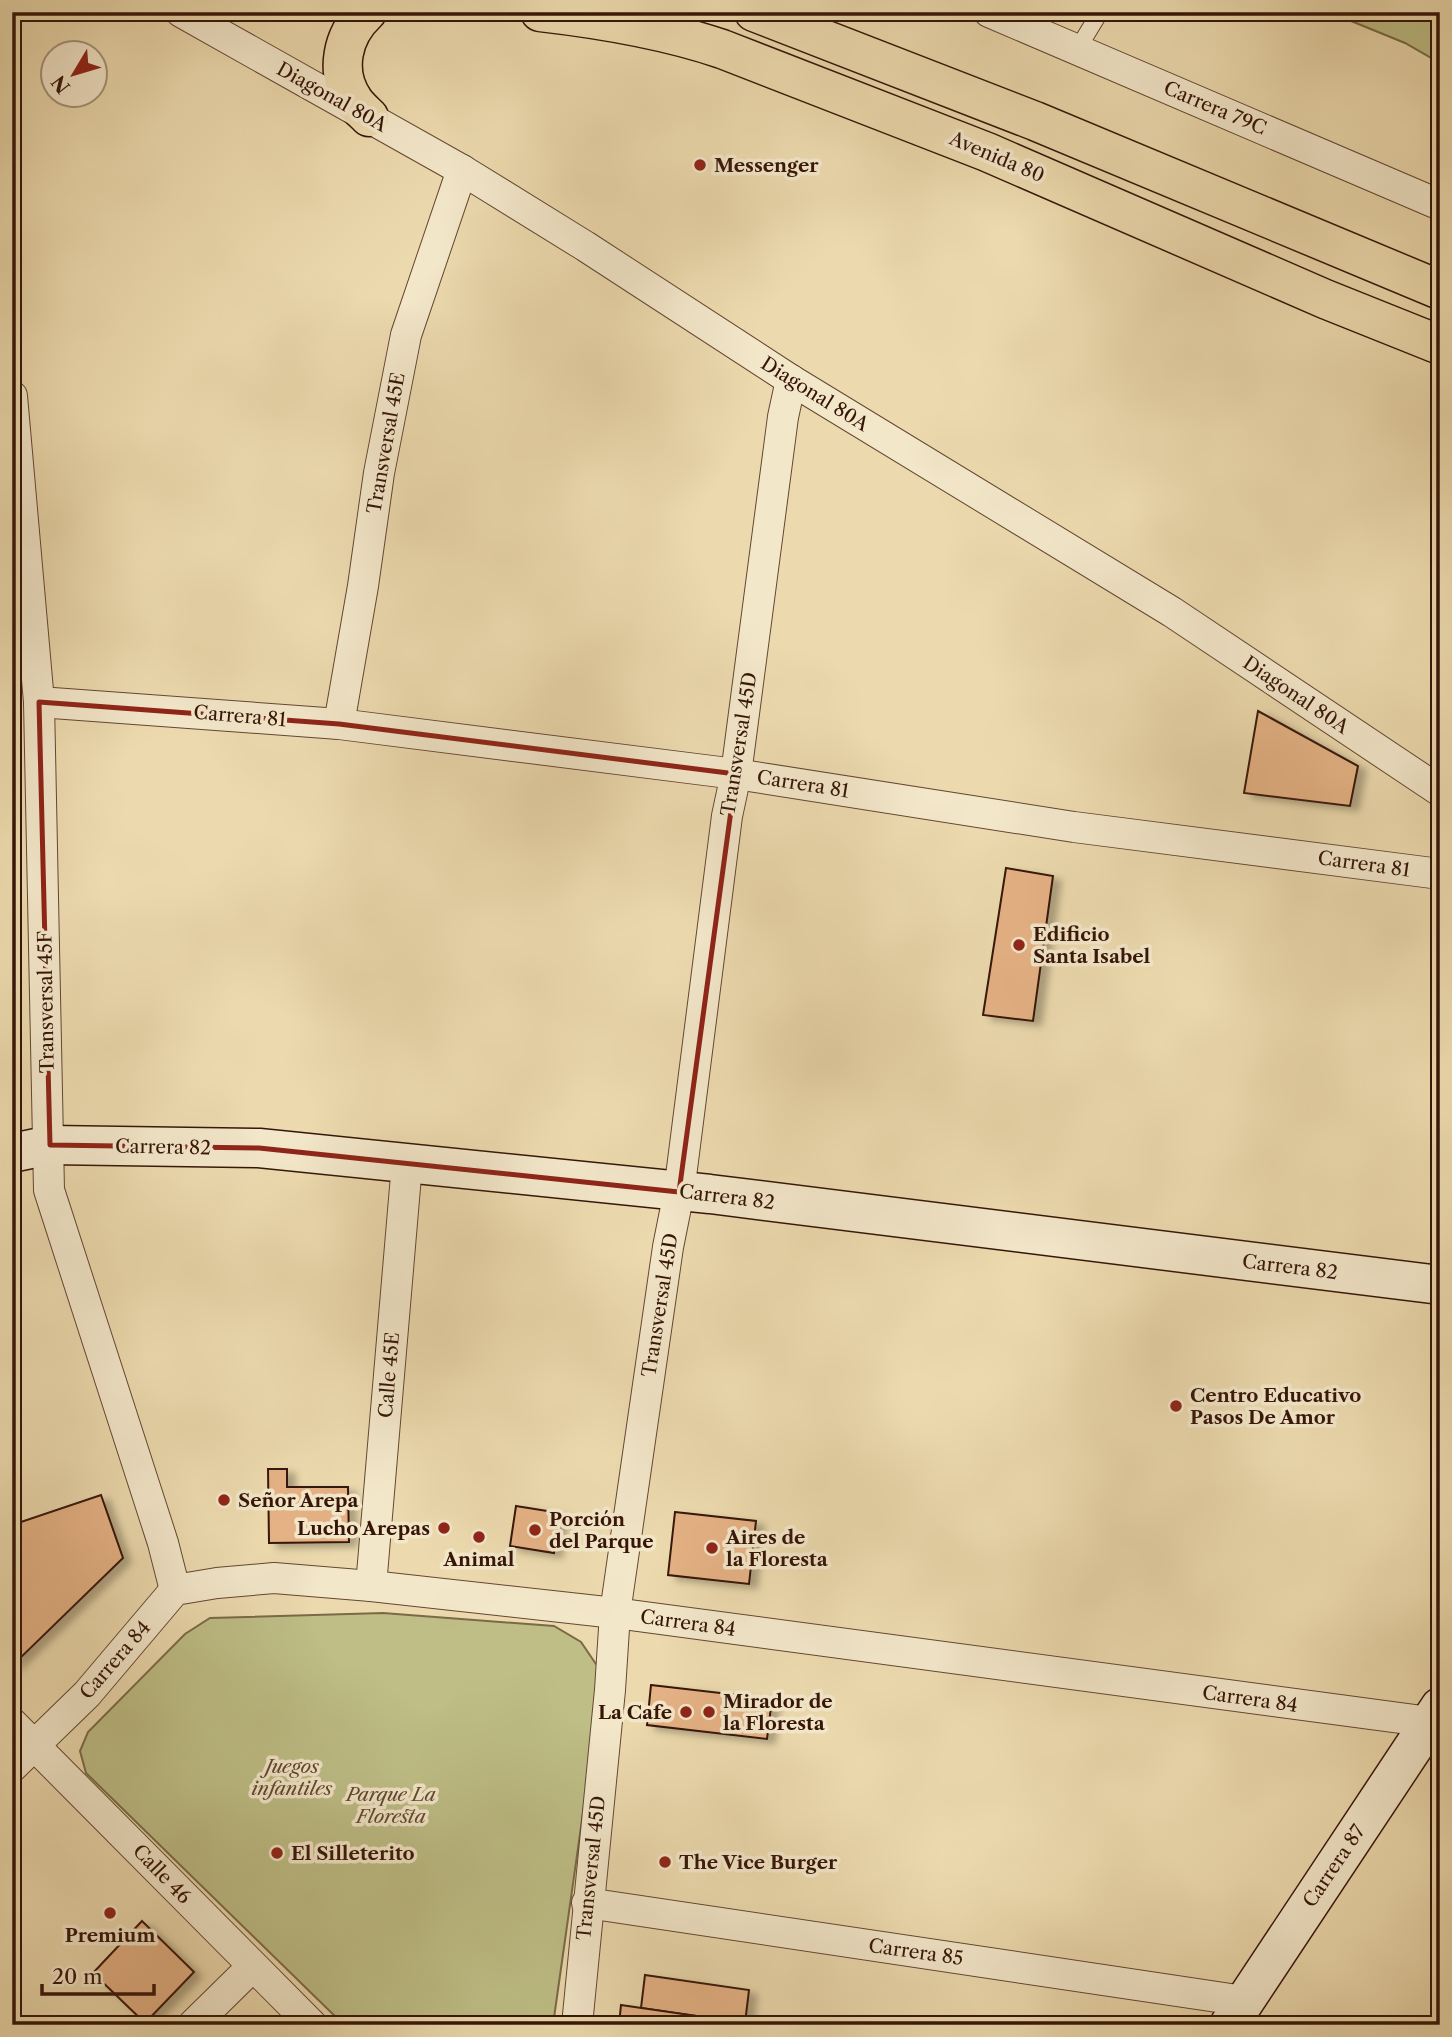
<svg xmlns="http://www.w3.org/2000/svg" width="1452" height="2037" viewBox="0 0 1452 2037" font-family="'Libre Caslon Text',serif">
<defs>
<filter id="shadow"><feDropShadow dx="8" dy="4.5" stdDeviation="3.5" flood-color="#0004"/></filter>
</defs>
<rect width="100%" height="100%" fill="#ecdaae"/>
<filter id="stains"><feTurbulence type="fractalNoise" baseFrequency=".00286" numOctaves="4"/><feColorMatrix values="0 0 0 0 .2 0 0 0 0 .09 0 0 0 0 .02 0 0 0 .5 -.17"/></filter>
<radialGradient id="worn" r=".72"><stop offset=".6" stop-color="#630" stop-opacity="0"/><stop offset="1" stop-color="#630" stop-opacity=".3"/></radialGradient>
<!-- green -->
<g fill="#bebe86" stroke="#7a6a47" stroke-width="2">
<path d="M1329 12H1440V63L1405 43Z"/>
<path d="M383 1613 554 1626 581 1642 600 1670 596 1721 553 2025H344L86 1773 80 1751 88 1732 185 1634 210 1618Z"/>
</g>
<!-- building -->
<g fill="#e5b285" stroke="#361508" stroke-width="2" filter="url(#shadow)">
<path d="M1258 711 1358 766 1350 806 1244 793Z"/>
<path d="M1006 868 1053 876 1033 1021 983 1015Z"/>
<path d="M268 1469H287V1487H348L349 1542 269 1543Z"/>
<path d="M101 1495 123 1558 12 1666V1525Z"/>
<path d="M516 1506 560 1513 554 1553 510 1546Z"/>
<path d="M675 1512 756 1521 749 1584 668 1575Z"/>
<path d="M651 1685 772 1699 767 1739 647 1725Z"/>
<path d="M142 1921 194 1972 145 2023 93 1973Z"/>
<path d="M645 1975 749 1990 745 2023 641 2008Z"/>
<path d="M621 2005 745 2023V2025H619Z"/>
</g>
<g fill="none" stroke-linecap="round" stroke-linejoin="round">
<defs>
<path id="lane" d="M1077 50 1100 12"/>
<g id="street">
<path d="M181 12 462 170 585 246 791 380 1172 612 1440 791"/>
<path d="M989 12 1440 205"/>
<path d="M12 396 39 702 49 1190 163 1543 175 1590"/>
<path d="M39 702 339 724 736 774 1074 827 1440 874"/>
<path d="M339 724 363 586 379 473 406 335 462 170"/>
<path d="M371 1586 407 1164"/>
<path d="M12 1723 312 2025"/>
<path d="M12 1767 87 1694 175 1590 217 1583 274 1578 371 1586 615 1613 1430 1722"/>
<path d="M587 1903 1244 2001"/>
<path d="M193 2025 252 1967"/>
<path d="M577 2025 610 1690 615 1613 668 1247 679 1192 727 816 736 774 783 417 791 380"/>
</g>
<g id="secondary">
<path d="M12 1153 50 1145 259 1148 710 1194 1440 1285"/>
<path d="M1229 2025 1440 1707"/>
</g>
<g id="primary">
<path d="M367 12C342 35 334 72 354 101 358 107 364 112 369 117"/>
<path d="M540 12C601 19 663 29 722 49L987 152 1325 299 1440 345"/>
<path d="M754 12 1035 121 1440 290"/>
</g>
</defs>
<!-- lane casing -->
<use href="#lane" stroke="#644632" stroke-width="18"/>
<!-- street casing -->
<use href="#street" stroke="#644632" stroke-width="32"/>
<!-- secondary casing -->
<use href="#secondary" stroke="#361508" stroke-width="41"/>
<!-- primary casing -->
<use href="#primary" stroke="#361508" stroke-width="41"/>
<!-- lane -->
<use href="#lane" stroke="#f3e7ca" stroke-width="16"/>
<!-- street -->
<use href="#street" stroke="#f3e7ca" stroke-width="30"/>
<!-- secondary -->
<use href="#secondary" stroke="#f3e7ca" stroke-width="38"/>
<!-- primary -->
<use href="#primary" stroke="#ecdaae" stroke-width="38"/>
</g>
<!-- marked area -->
<path fill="none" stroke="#8f2418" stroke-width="5" stroke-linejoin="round" d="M39 702 339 724 736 774 679 1192 259 1148 50 1145Z"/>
<!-- markers -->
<g fill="#8f2418" stroke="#f3e7ca" stroke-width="2.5">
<circle cx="700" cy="165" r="7"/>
<circle cx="1019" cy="945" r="7"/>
<circle cx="1176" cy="1406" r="7"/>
<circle cx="224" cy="1500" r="7"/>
<circle cx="444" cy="1528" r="7"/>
<circle cx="535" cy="1530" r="7"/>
<circle cx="479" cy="1537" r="7"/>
<circle cx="712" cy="1548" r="7"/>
<circle cx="686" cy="1712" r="7"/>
<circle cx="709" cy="1712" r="7"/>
<circle cx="277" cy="1853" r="7"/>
<circle cx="665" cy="1862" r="7"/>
<circle cx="110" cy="1913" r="7"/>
</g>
<g text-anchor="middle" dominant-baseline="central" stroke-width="7" stroke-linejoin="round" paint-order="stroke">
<!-- street labels -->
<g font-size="19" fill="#361508" stroke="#f3e7ca">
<text transform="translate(332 97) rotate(29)">Diagonal 80A</text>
<text transform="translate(1215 108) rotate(23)">Carrera 79C</text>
<text transform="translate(997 157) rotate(23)">Avenida 80</text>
<text transform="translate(815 394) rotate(32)">Diagonal 80A</text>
<text transform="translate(386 443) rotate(-80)">Transversal 45E</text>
<text transform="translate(1296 695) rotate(34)">Diagonal 80A</text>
<text transform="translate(240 716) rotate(5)">Carrera 81</text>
<text transform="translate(739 744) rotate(-81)">Transversal 45D</text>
<text transform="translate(803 784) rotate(9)">Carrera 81</text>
<text transform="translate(1364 864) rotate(8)">Carrera 81</text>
<text transform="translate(46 1002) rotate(-91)">Transversal 45F</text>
<text transform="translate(163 1147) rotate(1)">Carrera 82</text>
<text transform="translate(727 1197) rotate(7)">Carrera 82</text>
<text transform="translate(1290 1267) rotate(7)">Carrera 82</text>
<text transform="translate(660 1305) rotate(-81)">Transversal 45D</text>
<text transform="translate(389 1375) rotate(-85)">Calle 45E</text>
<text transform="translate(688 1623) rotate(8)">Carrera 84</text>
<text transform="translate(115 1660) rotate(-49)">Carrera 84</text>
<text transform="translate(1250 1699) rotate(8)">Carrera 84</text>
<text transform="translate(1334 1866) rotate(-56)">Carrera 87</text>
<text transform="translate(591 1868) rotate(-84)">Transversal 45D</text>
<text transform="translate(162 1874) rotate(46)">Calle 46</text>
<text transform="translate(916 1952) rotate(8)">Carrera 85</text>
</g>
<!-- poi labels -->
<g font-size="19" font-weight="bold" fill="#361508" stroke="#f3e7ca" text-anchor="start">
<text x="714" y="165">Messenger</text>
<text x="1033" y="934">Edificio<tspan x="1033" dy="22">Santa Isabel</tspan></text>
<text x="1190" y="1395">Centro Educativo<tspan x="1190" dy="22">Pasos De Amor</tspan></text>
<text x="238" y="1500">Señor Arepa</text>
<text x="549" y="1519">Porción<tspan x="549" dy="22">del Parque</tspan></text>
<text x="430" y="1528" text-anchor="end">Lucho Arepas</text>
<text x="726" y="1537">Aires de<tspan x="726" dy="22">la Floresta</tspan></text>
<text x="479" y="1559" text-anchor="middle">Animal</text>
<text x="723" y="1701">Mirador de<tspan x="723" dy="22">la Floresta</tspan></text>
<text x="672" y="1712" text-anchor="end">La Cafe</text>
<text x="291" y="1853">El Silleterito</text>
<text x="679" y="1862">The Vice Burger</text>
<text x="110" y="1935" text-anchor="middle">Premium</text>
</g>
<!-- park labels -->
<g font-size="19" font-style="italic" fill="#5f482e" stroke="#f3e7ca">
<text x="292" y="1766">Juegos<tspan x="292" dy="22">infantiles</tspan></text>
<text x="391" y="1794">Parque La<tspan x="391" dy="22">Floresta</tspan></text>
</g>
</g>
<!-- margin -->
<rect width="1452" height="2037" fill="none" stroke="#ecdaae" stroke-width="42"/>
<rect x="14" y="14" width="1424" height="2009" fill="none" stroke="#361508" stroke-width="3.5"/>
<rect x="21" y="21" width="1410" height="1995" fill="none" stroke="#361508" stroke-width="2"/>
<!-- north arrow -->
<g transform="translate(74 74) rotate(232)"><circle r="33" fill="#f3e7ca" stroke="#a7937c" stroke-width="2"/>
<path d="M0-5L12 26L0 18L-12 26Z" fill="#8f2418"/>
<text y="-10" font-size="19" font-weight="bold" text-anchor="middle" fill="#361508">N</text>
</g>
<!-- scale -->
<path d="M42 1984v10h112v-10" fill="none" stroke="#361508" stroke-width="3.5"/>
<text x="52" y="1984" font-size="21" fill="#361508" stroke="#f3e7ca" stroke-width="5" paint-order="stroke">20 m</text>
<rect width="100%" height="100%" filter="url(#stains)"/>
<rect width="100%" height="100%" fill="url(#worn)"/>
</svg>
